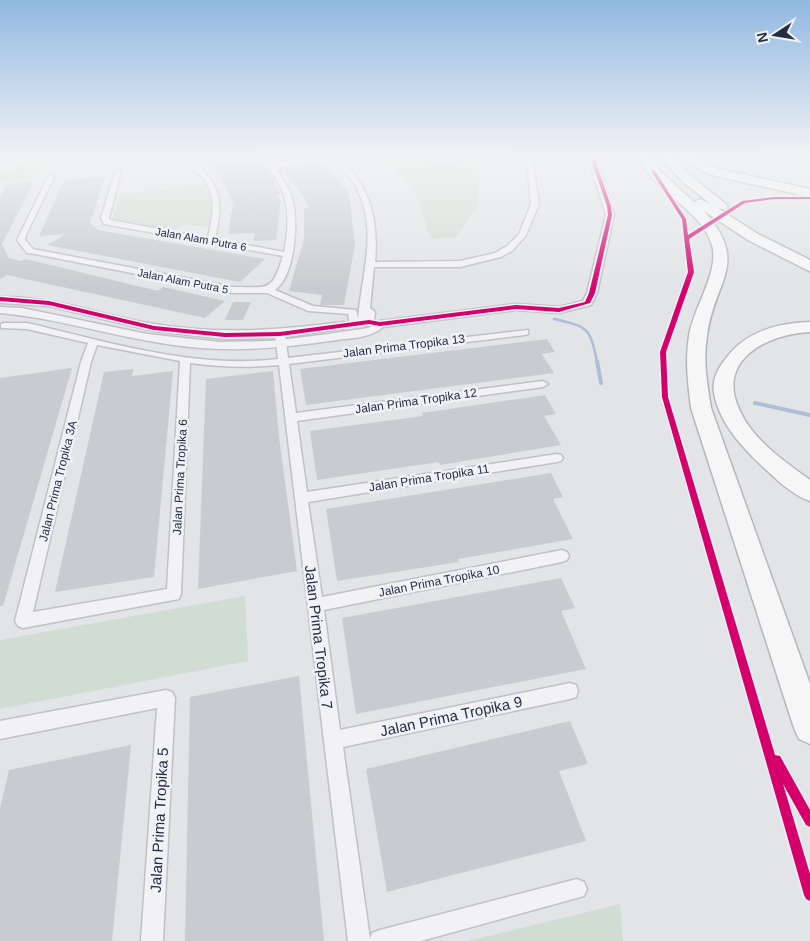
<svg xmlns="http://www.w3.org/2000/svg" width="810" height="941" viewBox="0 0 810 941" font-family="Arial,sans-serif">
<rect width="100%" height="100%" fill="#e2e4e7"/>
<!-- green -->
<g fill="#d1dcd2">
<path d="M21 157H46C36 179 22 178 0 182V173C12 172 15 167 21 157Z"/>
<path d="M380 157H480L478 206 456 237 431 239 414 188Z"/>
<path d="M205 186 213 206 207 227 182 224 175 231 112 221 120 194Z"/>
<path d="M245 596 248 661 0 709V640Z"/>
<path d="M620 904 623 941H468Z"/>
</g>
<!-- water -->
<path fill="#aebed6" d="M420 157H464L459 166 436 168Z"/>
<g fill="none" stroke-linecap="round" stroke-linejoin="round">
<!-- stream-far1 -->
<path stroke="#aebed6" stroke-width="2.5" d="M554 319C588 327 590 327 597 362"/>
<!-- stream -->
<g stroke="#aebed6" stroke-width="4">
<path d="M597 361 601 383"/>
<path d="M755 403 810 415"/>
</g>
</g>
<!-- building -->
<g fill="#c9cbd0">
<path d="M193 157H252L268 171 281 194 277 195 281 201 276 240 254 241 255 233 228 234 233 204 230 195 218 174Z"/>
<path d="M321 160 349 194 355 244 344 305H320L322 295 289 291 304 239V208H309L303 196 283 169V176L278 169Z"/>
<path d="M105 177 90 223 98 230 265 259 240 282 47 245 66 234 39 236 64 180Z"/>
<path d="M34 182 2 244 9 258 21 261 26 259 158 291 163 287 225 301 205 318 7 275 0 279V196L8 184Z"/>
<path d="M233 302H251L243 320H225Z"/>
<path d="M547 339 555 352 542 354 554 373 306 405 300 369Z"/>
<path d="M72 368 3 606H0V378Z"/>
<path d="M133 369 132 376 173 371 154 577 55 592 104 372Z"/>
<path d="M273 371 279 437 297 571 198 589 206 379Z"/>
<path d="M545 395 556 414 544 416 561 445 440 465 439 462 317 480 310 431 423 416 422 413Z"/>
<path d="M551 473 563 497 553 499 573 539 458 559 459 562 337 581 326 509Z"/>
<path d="M561 578 575 608 561 611 586 669 356 714 342 618Z"/>
<path d="M299 676 324 941H185L190 697Z"/>
<path d="M570 721 588 764 559 771 586 841 387 892 366 769Z"/>
<path d="M131 745 112 941H0V808L9 770Z"/>
</g>
<g fill="none" stroke-linecap="round" stroke-linejoin="round">
<defs>
<g id="minor">
<path d="M176 157C186 157 192 162 200 168 224 188 221 212 215 239L284 252C290 224 290 191 269 170 264 165 259 162 254 157H261L271 165 311 157H324L275 168C282 178 289 187 292 198 299 221 295 276 275 290L313 306 356 310 358 318C362 270 382 221 349 176 344 169 336 164 330 157 339 157 343 161 349 168 373 194 378 229 375 262L460 261 495 253 507 246 519 234 531 204 526 157H532L539 204 526 235 513 250 501 257 460 267H374L370 308 375 312 374 321 385 324 380 327 358 324 356 326H350L348 314 308 311 267 293H233L30 253H27L17 240 48 177 51 175 54 177 26 235 25 240 33 249 233 287C268 287 272 293 283 256L104 224 101 218 115 172 118 170 121 172 109 218 110 220 208 238C213 215 218 191 199 174 192 168 183 163 176 157Z"/>
<path d="M4 323H27C108 342 195 369 278 359L275 334 280 331 285 334 288 358 528 330V334L525 335 289 364 296 413 543 381 548 384 543 387 297 421 307 492 557 454 561 455 563 458 561 461 557 462 308 502 322 597 562 550 567 552 569 556 567 560 562 562 324 610 340 730 570 683 576 685 578 691 576 697 570 699 343 747 370 939 372 933 380 930 577 879 584 882 587 889 584 896 421 941H348L279 365C249 368 220 367 190 363L181 594 179 599 23 628 18 626 15 621 81 362 88 343 27 329 1 328V324ZM97 345 180 361 167 589 33 612 91 362Z"/>
<path d="M166 690 172 692 175 698 163 941H141L157 708 0 739V721Z"/>
</g>
<g id="tertiary">
<path d="M588 157H596L614 215 597 293 591 305 559 313 516 310 383 327C370 339 347 338 330 341 276 349 221 353 167 344 111 336 57 318 0 313V307L22 308 147 334 220 342 271 341 321 335 368 328 380 321 516 304 559 307 583 301 587 293 606 215Z"/>
<path d="M0 297C53 296 102 316 154 324 218 335 280 330 344 322L350 325 344 328 280 338 225 339 154 331 49 306 1 303Z"/>
</g>
<g id="motorway">
<path d="M639 157H651L660 171 694 202 700 199 711 204 683 182 660 157H672L691 176 728 206 726 209H719L758 234 810 260V271L805 269 748 240 704 211C751 264 714 280 707 336 703 361 707 383 711 408L810 684V744L799 739 794 728 691 408C688 383 685 361 689 336 693 308 720 271 712 245 700 207 653 193 639 157Z"/>
<path d="M676 157H692L719 169 810 189V197L711 175Z"/>
<path d="M810 322V332C767 334 715 360 740 411 753 440 785 462 810 480V501C792 495 775 478 761 465 741 446 719 422 714 393 712 381 717 370 724 361 744 332 776 323 810 322Z"/>
</g>
</defs>
<!-- minor casing -->
<use href="#minor" stroke="#bfc1c5" stroke-width="3"/>
<!-- tertiary casing -->
<use href="#tertiary" stroke="#bfc1c5" stroke-width="3"/>
<!-- motorway casing -->
<use href="#motorway" stroke="#b4b7bc" stroke-width="3"/>
<!-- minor -->
<use href="#minor" fill="#f2f2f4" fill-rule="evenodd"/>
<!-- tertiary -->
<use href="#tertiary" fill="#f2f2f4" fill-rule="evenodd"/>
<!-- motorway -->
<use href="#motorway" fill="#f6f6f7" fill-rule="evenodd"/>
<defs>
<g id="cycleway">
<path d="M590 157H594L611 206 612 215 595 293 590 303 559 312 516 309 380 326 369 324 280 336 225 337 154 330 49 305 0 301V297L49 301 154 326 225 333 280 332 369 320 380 322 516 305 559 308 585 302 589 293 608 215 607 206Z"/>
<path d="M653 170 655 171 686 219 688 235 742 201 774 197H810V199H774L745 203 689 239 694 272 666 352 668 397 775 755 780 756 810 810V827L806 825 783 784 810 874V901L806 899 804 895 662 397 660 352 688 272 682 219 651 171Z"/>
</g>
</defs>
<!-- cycleway casing -->
<use href="#cycleway" stroke="#eff2f7" stroke-width="3"/>
<!-- cycleway -->
<use href="#cycleway" fill="#d6006c" fill-rule="evenodd"/>
</g>
<!-- sky -->
<linearGradient id="sky" x2="0" y2="1"><stop stop-color="#91b8e1"/><stop offset="0.54" stop-color="#f2f3f4"/><stop offset="1" stop-color="#f2f3f4" stop-opacity="0"/></linearGradient>
<rect width="810" height="289" fill="url(#sky)"/>
<g text-anchor="middle" dominant-baseline="central" stroke-width="5" stroke-linejoin="round" paint-order="stroke">
<!-- far-street labels -->
<g font-size="11" fill="#262e43" stroke="#eff2f7">
<text transform="translate(201 239) rotate(10)">Jalan Alam Putra 6</text>
<text transform="translate(183 281) rotate(11)">Jalan Alam Putra 5</text>
</g>
<!-- street labels -->
<g font-size="12" fill="#262e43" stroke="#eff2f7">
<text transform="translate(404 346) rotate(-7)">Jalan Prima Tropika 13</text>
<text transform="translate(416 401) rotate(-8)">Jalan Prima Tropika 12</text>
<text transform="translate(180 477) rotate(-87)">Jalan Prima Tropika 6</text>
<text transform="translate(429 478) rotate(-9)">Jalan Prima Tropika 11</text>
<text transform="translate(58 481) rotate(-76)">Jalan Prima Tropika 3A</text>
<text transform="translate(439 581) rotate(-11)">Jalan Prima Tropika 10</text>
</g>
<!-- near-street labels -->
<g font-size="15" fill="#262e43" stroke="#eff2f7">
<text transform="translate(319 637) rotate(83)">Jalan Prima Tropika 7</text>
<text transform="translate(451 716) rotate(-12)">Jalan Prima Tropika 9</text>
<text transform="translate(159 820) rotate(-87)">Jalan Prima Tropika 5</text>
</g>
</g>
<!-- north arrow -->
<g transform="translate(775 35) rotate(258)" stroke="#eff2f7" stroke-width="4" paint-order="stroke">
<path d="M0-4L9 19L0 12L-9 19Z" fill="#262e43"/>
<text y="-8" font-size="14" font-weight="bold" text-anchor="middle" fill="#262e43">N</text>
</g>
</svg>
